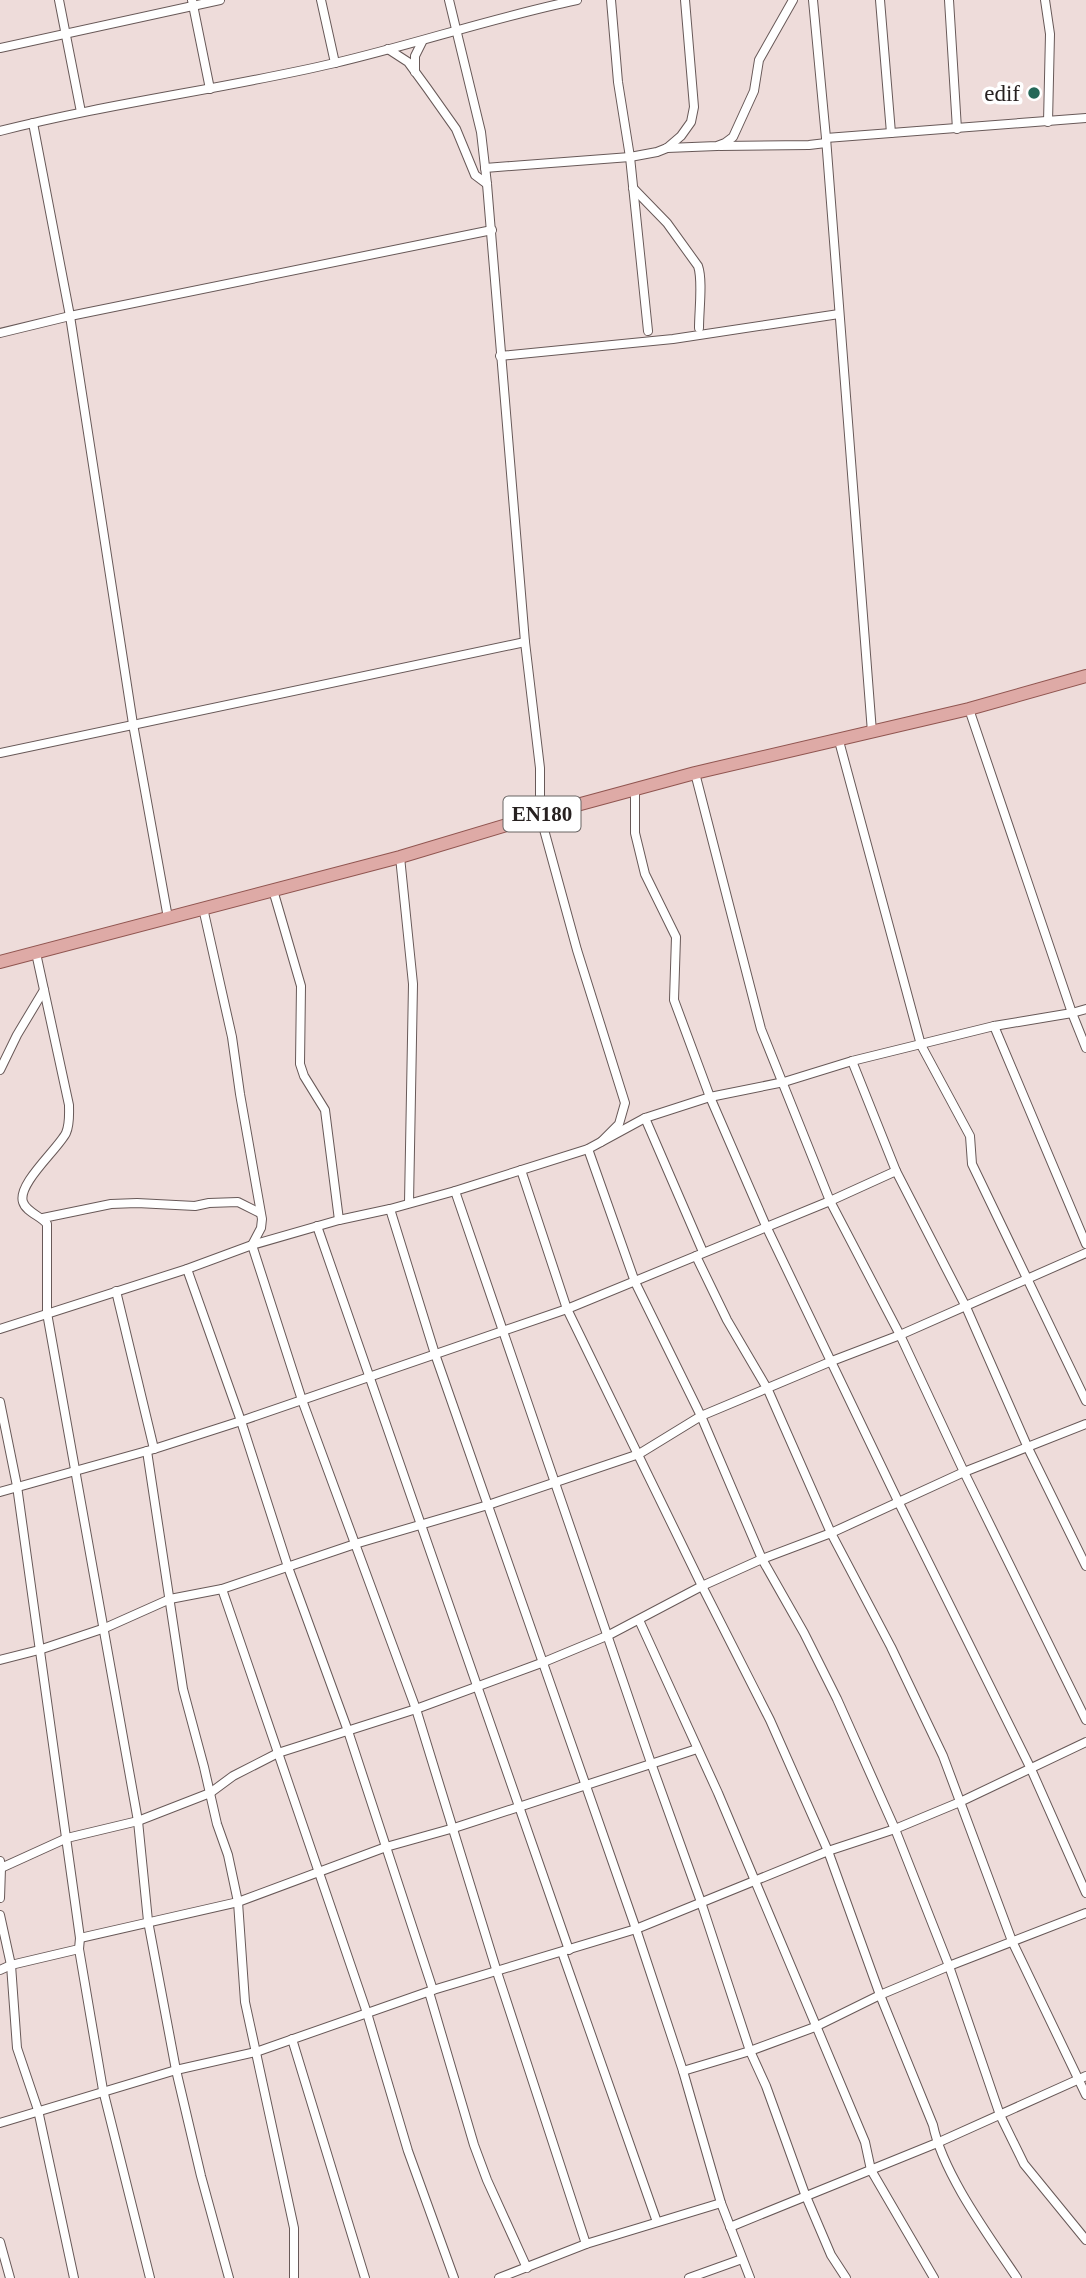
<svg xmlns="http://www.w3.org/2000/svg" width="1086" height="2278" viewBox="0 0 1086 2278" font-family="Georgia,serif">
<rect width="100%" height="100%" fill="#eedcda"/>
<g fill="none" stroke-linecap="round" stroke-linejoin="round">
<defs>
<g id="street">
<path d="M59 0 81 112"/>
<path d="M192 0 210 89"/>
<path d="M321 0 335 63"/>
<path d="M449 0 481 132 487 184 525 642 540 768V815L577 950 625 1103 619 1124 601 1142"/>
<path d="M611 0 618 82 630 157 648 331"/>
<path d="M813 0 826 138 872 732"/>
<path d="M880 0 891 133"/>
<path d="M949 0 957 129"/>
<path d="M1045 0 1050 34 1048 122"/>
<path d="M0 48 220 0"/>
<path d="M388 49 408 62 427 88 456 129 475 175 487 184"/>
<path d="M415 72V56L422 42"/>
<path d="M33 123 70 316 133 724 168 918"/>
<path d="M0 131C110 103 224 89 335 63 416 44 495 17 577 0"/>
<path d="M826 138 1086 118"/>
<path d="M720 146 809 145 826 143"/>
<path d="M667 148 717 146 725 143 733 137 754 91 759 60 793 0"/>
<path d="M485 168 630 157 657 152 667 148 681 136 691 122 694 107 685 0"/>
<path d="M633 188 667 223 698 266C703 280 699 310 699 328"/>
<path d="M0 333 70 316 492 230"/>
<path d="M500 356 673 339 839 314"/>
<path d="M969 709 1072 1013 1086 1048"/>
<path d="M839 741 921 1045 970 1136 972 1164 1086 1401"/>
<path d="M0 753 525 642"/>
<path d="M695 773 761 1029 830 1201 900 1335 964 1472 1086 1720"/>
<path d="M635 790V833L645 874 676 937 674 1000 710 1097 766 1226 898 1501 1031 1769 1086 1893"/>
<path d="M400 857 413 984 409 1203"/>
<path d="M273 890 301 986 300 1064 304 1076 325 1110 339 1220"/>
<path d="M203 908 232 1037 240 1094 262 1219 261 1228 252 1245 302 1400 416 1709 497 1972 586 2244"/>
<path d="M36 953 69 1105C69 1114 70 1124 66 1133 58 1149 17 1184 23 1202 26 1212 41 1216 47 1224V1313L138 1821 148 1921 176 2070 201 2176 229 2278"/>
<path d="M994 1026 1086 1244"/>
<path d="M852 1061 896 1171 966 1307 1028 1448 1086 1566"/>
<path d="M0 1070 17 1035 44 990"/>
<path d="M645 1118 703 1252"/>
<path d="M588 1149 635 1282 701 1416 762 1559 804 1633 837 1699 895 1829 949 1966 1000 2115 1024 2164 1086 2240"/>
<path d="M521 1170 567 1309 702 1586 770 1720 828 1851 880 1995 933 2125C943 2174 989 2236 1017 2278"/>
<path d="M455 1191 651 1763 701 1902 750 2051 766 2086 805 2194 831 2255 846 2278"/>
<path d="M390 1209 435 1354 636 1929 683 2071 721 2203 750 2278"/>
<path d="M43 1218 111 1204 137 1203 195 1206 209 1203 238 1202 260 1213"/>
<path d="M317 1226 569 1950"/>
<path d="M696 1256 727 1320 768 1390 831 1533 891 1647 943 1756 1012 1941 1086 2095"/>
<path d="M187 1269 241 1421 288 1567 348 1731 433 1990"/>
<path d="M116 1291 154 1449"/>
<path d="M0 1329 187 1269 252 1245 339 1220 390 1209 455 1191 588 1149 645 1118 710 1097 784 1082 852 1061 994 1026 1072 1013 1086 1009"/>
<path d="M0 1402 17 1486 80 1938 79 1949 103 2090 150 2278"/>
<path d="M147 1451 183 1689 204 1767 217 1824 228 1855 238 1902 245 2002 294 2228V2278"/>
<path d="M0 1492 154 1449 241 1421 567 1309 830 1201 896 1171"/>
<path d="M222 1589 367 2013 408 2151 454 2278"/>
<path d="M639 1620 718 1793 865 2142 871 2170 934 2278"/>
<path d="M0 1660 39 1650 105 1628 170 1599 222 1589 355 1544 488 1505 639 1454 701 1416 832 1361 900 1335 1086 1253"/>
<path d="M0 1861 1 1868 67 1838 138 1821 210 1793 233 1776 278 1753 416 1709 544 1662 609 1635 702 1586 762 1559 831 1533 964 1472 1086 1424"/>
<path d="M0 1898 1 1868"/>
<path d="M0 1915 11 1965 17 2048 38 2110 74 2278"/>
<path d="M80 1938 238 1902 386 1847 454 1828 697 1749"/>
<path d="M562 1952 657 2222"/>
<path d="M0 1970 11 1965 79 1949"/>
<path d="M429 1992 474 2145 487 2180 527 2268"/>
<path d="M292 2039 365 2278"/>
<path d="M683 2071 750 2051 815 2027 880 1995 949 1966 1086 1913"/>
<path d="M0 2123 176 2070 256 2052 433 1990 636 1929 828 1851 895 1829 960 1802 1086 1742"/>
<path d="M730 2227 937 2143 1086 2076"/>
<path d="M0 2242 10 2278"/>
<path d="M499 2278 586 2244 721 2203"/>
<path d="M689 2278 742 2259"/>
</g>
<path id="primary" d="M0 962 400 857 540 815 695 773 969 709 1086 676"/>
</defs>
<!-- street casing -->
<use href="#street" stroke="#685958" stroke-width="10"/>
<!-- primary casing -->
<use href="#primary" stroke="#905550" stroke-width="14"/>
<!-- street -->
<use href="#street" stroke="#fff" stroke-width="8"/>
<!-- primary -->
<use href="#primary" stroke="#deaaa6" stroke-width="12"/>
</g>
<!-- markers -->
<circle fill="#256858" stroke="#fff" stroke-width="2.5" cx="1034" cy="93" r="7"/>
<g text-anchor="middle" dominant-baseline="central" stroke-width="7" stroke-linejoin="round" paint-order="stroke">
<!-- shield labels -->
<rect fill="#fff" stroke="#686463" stroke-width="2" x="503.5" y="796.5" width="77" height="35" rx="5"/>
<g font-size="21" font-weight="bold" fill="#272120">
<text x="542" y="814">EN180</text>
</g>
<!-- poi labels -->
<g font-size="23" fill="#272120" stroke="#fff" text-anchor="end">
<text x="1020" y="93">edif</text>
</g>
</g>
</svg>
